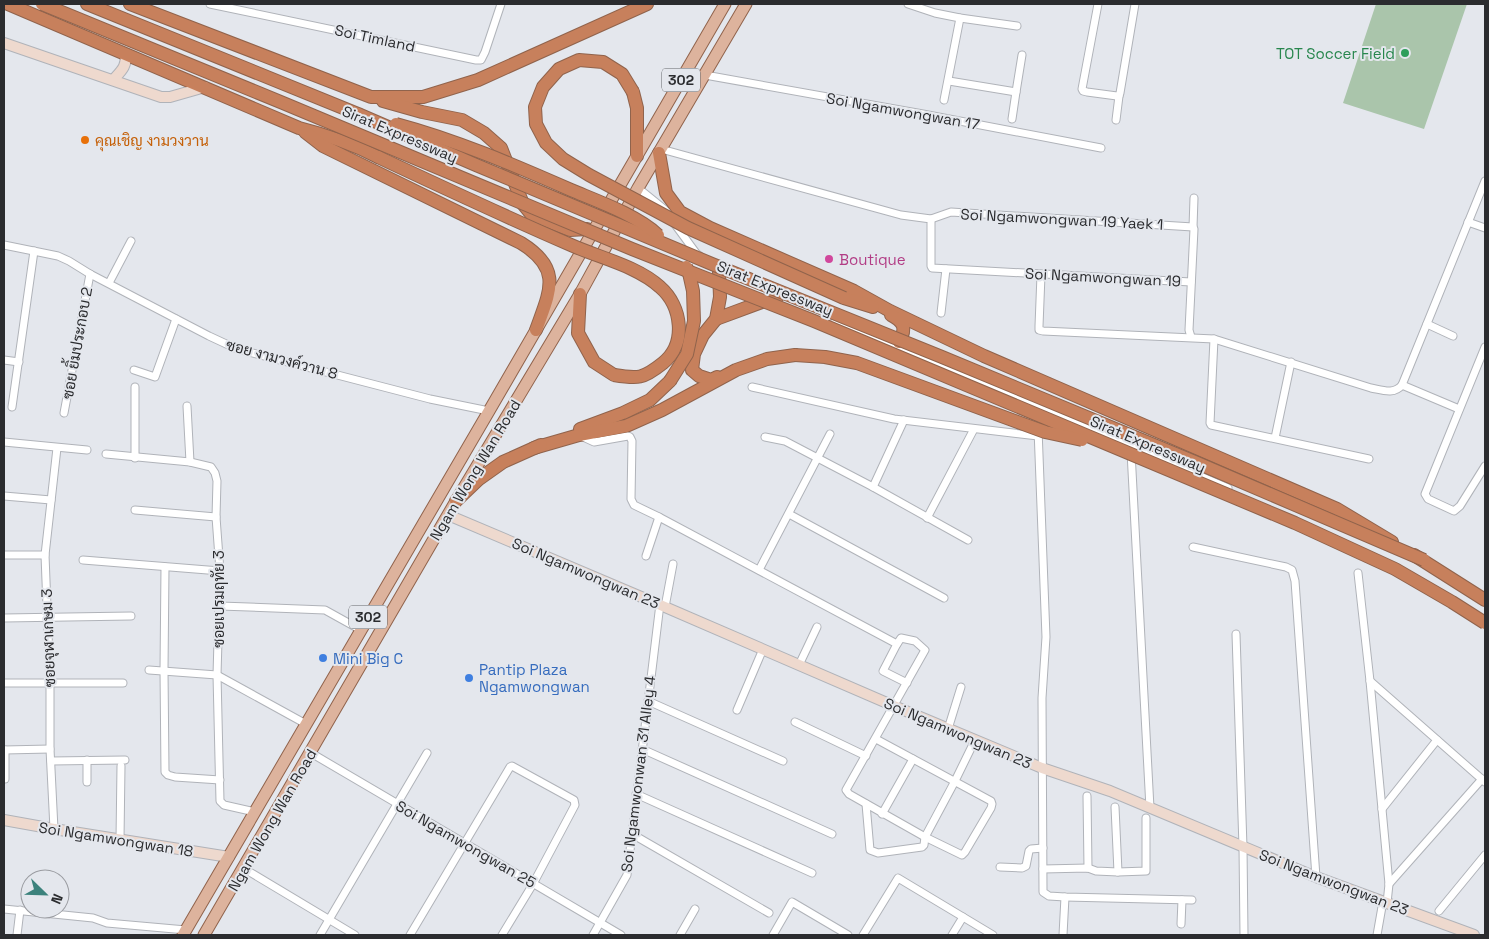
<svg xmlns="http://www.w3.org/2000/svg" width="1489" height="939" viewBox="0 0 1489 939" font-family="'Space Grotesk',Sarabun,sans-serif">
<rect width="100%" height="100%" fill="#e4e7ed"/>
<!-- green -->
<path fill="#aac5ab" d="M1376 4H1467L1424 129 1343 103Z"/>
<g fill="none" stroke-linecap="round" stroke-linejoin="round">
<defs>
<g id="street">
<path d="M210 4 476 60H481L485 52 501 4"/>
<path d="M908 4 935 13 960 18 1017 26"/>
<path d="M1098 4 1082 89 1083 91 1087 92 1117 96H1119L1120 93 1135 4"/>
<path d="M705 75 923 114 1101 148"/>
<path d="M949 81 1016 92 1012 119"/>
<path d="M1016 92 1022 55"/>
<path d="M944 100 960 18"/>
<path d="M1116 120 1119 96"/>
<path d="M661 149 901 215 931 219V266L932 268 1191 282"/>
<path d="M638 188 664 209 667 212"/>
<path d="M931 219 951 212 1193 227"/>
<path d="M1468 222 1485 228"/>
<path d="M674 223 696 253 700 256"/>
<path d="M4 245 58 256 69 261 90 274 209 336 237 349 430 399 489 411"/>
<path d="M1041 275 1039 326V330L1043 331 1214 339 1371 388C1382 390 1394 395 1402 385L1485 181"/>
<path d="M109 283 131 241"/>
<path d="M941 313 946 269"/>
<path d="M835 320 1228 488"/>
<path d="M1427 324 1453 336"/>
<path d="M1191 337 1189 330 1194 229 1193 227 1194 198"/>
<path d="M1214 339 1210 423 1211 425 1369 459"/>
<path d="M1485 347 1425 494 1428 499 1454 511 1460 506 1485 466"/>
<path d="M4 360 19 362"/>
<path d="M134 370 155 377 176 319"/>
<path d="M1402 385 1459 409"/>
<path d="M135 387V458"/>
<path d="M752 387 894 419 1038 436"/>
<path d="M187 406 190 462"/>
<path d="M12 407 34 251"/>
<path d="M64 413 90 274"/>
<path d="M1038 429 1046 637 1042 698 1043 892 1049 896 1065 897 1192 900"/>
<path d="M581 436 594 442 628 436 630 437 632 441 631 499 634 505 659 517 897 644 901 638 915 641 925 650 846 790 849 794 925 837 962 855 965 852 991 808 992 804 991 801 876 739"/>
<path d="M765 437 785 441 873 487 968 540"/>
<path d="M1275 438 1291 362"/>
<path d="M4 442 87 450"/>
<path d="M1131 452 1150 808"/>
<path d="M106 454 190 462 211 467 215 473 217 481 216 517 220 571 217 675 220 801 224 805 255 812"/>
<path d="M873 487 904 420"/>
<path d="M4 496 51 500"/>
<path d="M135 510 216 517"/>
<path d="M789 514 944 598"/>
<path d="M927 518 974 429"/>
<path d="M1193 547 1286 567 1292 570 1295 581 1316 877"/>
<path d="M4 555H45"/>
<path d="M646 556 659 517"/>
<path d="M83 560 220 571"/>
<path d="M165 567 164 670 165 772 168 775 175 777 220 780"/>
<path d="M759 570 830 434"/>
<path d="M1358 573 1370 681 1389 884 1387 903"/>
<path d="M220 606 325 610 361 630"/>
<path d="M665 607 673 564"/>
<path d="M4 618 131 616"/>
<path d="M1236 634 1243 847 1244 935"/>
<path d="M897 644 883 671 907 683"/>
<path d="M799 665 817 627"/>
<path d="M149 670 217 675 306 724"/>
<path d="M1370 681 1485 782"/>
<path d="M4 683H123"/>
<path d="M648 701 783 761"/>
<path d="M737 710 763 649"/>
<path d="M795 722 866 756"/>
<path d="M948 729 961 687"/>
<path d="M642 749 832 834"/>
<path d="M4 750 50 749"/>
<path d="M5 750V779"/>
<path d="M311 753 621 935"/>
<path d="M87 760V782"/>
<path d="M51 761 125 760"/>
<path d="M636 794 812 873"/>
<path d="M1087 796 1088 868"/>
<path d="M866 804 870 850 878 853 922 847 924 845 925 837 955 781 975 740"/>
<path d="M1115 807 1118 872"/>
<path d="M1382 809 1437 740"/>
<path d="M882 814 913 759"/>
<path d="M54 829 50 749V684L45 555 57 448"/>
<path d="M632 834 769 913"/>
<path d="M120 839 121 766"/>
<path d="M1000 867 1022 868 1026 866 1029 851 1031 849 1043 848"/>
<path d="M243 868 355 935"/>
<path d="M1043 869 1088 868 1096 871 1118 872 1146 871V818"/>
<path d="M1389 884 1482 779"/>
<path d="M4 909 93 918 107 923 186 930"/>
<path d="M1439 911 1485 855"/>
<path d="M1181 924 1182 900"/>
<path d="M17 935 20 910"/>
<path d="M320 935 427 753"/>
<path d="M410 935 510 767 512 766 574 800 575 805 533 884 502 935"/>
<path d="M593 935 627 875 660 604"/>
<path d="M680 935 695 909"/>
<path d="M773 935 792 902 848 935"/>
<path d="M863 935 898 878 993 935"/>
<path d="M952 935 963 917"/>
<path d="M1063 935 1065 897"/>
<path d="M1377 935 1383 901"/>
</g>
<g id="secondary">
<path d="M4 43 161 97H170L205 87"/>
<path d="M113 80C120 72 128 66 125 54"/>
<path d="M448 515 665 607 894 706 1042 768 1110 791 1316 877 1474 935"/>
<path d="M4 820 54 829 229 857"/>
</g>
<g id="primary">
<path d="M183 935 489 411 725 4"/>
<path d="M204 935 456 501 580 294 638 188 746 4"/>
</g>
<g id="highway">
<path d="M8 4 299 128C327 135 353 144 378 157"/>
<path d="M87 4 358 114"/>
<path d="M130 4 371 97H423L478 80 647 4"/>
<path d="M633 92 637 108V156"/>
<path d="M383 101 422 112 462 120 484 133 501 148 523 204 532 215 570 230 587 229"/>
<path d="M305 132 323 146 521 243C563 269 550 291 536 330"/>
<path d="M659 153 666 193 680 212 710 228 854 291 890 311 984 356 1337 509 1392 542"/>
<path d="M580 294 578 333 594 362 614 375"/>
<path d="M844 298 873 307"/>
<path d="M891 315C904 322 907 328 899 342"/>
<path d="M716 319 778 296"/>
<path d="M717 377 711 380 699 376 692 370 694 354 703 335 716 319 720 297 719 271"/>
<path d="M580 429 623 413 650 400 670 381"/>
<path d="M534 448 579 435 626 426 662 410 736 370 767 359 795 355"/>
<path d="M456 501 479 479 503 462 541 445"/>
<path d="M1414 555 1485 600"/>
</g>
</defs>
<!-- street casing -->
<use href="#street" stroke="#b0b3b9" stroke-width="9"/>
<!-- secondary casing -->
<use href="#secondary" stroke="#b0b3b9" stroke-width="12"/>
<!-- primary casing -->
<use href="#primary" stroke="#90634c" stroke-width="13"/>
<!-- highway casing -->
<use href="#highway" stroke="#90634c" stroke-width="14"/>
<!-- street -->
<use href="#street" stroke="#fff" stroke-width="7"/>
<!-- secondary -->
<use href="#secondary" stroke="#eed9ce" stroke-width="10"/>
<!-- primary -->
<use href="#primary" stroke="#ddb39d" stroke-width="11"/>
<!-- highway -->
<use href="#highway" stroke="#c7805c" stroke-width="12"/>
<defs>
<g id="highway-bridge">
<path d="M42 4 283 103 632 249 814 321 1295 523 1395 569 1452 602 1485 623"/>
<path d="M633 92 622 74 603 62 579 60 559 69 543 87 535 107 536 124 546 143 563 159 589 175 688 228 844 298"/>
<path d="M358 114 476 165 712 264 942 357 1195 462 1424 560"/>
<path d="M396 124C456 140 514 165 571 190 597 201 637 215 658 235"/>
<path d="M378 157C442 187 506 217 571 245 600 258 637 266 660 287 682 306 687 344 663 363 643 379 638 379 614 375"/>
<path d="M795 355 825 357 857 363 1045 432 1082 440"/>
<path d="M670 381 687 354 694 321 693 291 689 273 686 267"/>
</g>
</defs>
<!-- highway-bridge casing -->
<use href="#highway-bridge" stroke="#90634c" stroke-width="14" stroke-linecap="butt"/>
<!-- highway-bridge -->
<use href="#highway-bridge" stroke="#c7805c" stroke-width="12"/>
</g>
<!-- markers -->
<circle fill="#2e9e5b" stroke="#e4e7ed" stroke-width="2" cx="1405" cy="53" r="5"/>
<circle fill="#e8710a" stroke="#e4e7ed" stroke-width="2" cx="85" cy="140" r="5"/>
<circle fill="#d1479c" stroke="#e4e7ed" stroke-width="2" cx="829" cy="259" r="5"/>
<g fill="#3f7fe0" stroke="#e4e7ed" stroke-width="2">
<circle cx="323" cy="658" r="5"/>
<circle cx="469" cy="678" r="5"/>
</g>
<g text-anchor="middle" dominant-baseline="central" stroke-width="4" stroke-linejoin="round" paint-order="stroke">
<!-- shield labels -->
<g fill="#e4e7ed" stroke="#626468" stroke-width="1">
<rect x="662" y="68.5" width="38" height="23" rx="4"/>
<rect x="349" y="605.5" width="38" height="23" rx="4"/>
</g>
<g font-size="14" font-weight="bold" fill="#2b2c2f">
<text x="681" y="80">302</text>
<text x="368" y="617">302</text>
</g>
<!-- street labels -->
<g font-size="15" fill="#2b2c2f" stroke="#e4e7ed">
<text transform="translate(375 38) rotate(12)">Soi Timland</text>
<text transform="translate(903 111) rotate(10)">Soi Ngamwongwan 17</text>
<text transform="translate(400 134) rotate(23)">Sirat Expressway</text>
<text transform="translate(1062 219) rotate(3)">Soi Ngamwongwan 19 Yaek 1</text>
<text transform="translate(1103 277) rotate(3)">Soi Ngamwongwan 19</text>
<text transform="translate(775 288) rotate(22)">Sirat Expressway</text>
<text transform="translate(77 343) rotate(-80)">ซอย ยิ้มประกอบ 2</text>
<text transform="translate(282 359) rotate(15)">ซอย งามวงค์วาน 8</text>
<text transform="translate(1148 444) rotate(23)">Sirat Expressway</text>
<text transform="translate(475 470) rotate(-59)">Ngam Wong Wan Road</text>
<text transform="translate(586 573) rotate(23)">Soi Ngamwongwan 23</text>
<text transform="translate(218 599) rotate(-90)">ซอยเปรมฤทัย 3</text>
<text transform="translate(48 638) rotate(-92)">ซอยจุฬาเกษม 3</text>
<text transform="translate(958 733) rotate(23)">Soi Ngamwongwan 23</text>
<text transform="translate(638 774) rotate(-83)">Soi Ngamwonwan 31 Alley 4</text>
<text transform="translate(272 820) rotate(-60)">Ngam Wong Wan Road</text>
<text transform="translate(116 839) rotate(9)">Soi Ngamwongwan 18</text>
<text transform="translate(466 844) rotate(30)">Soi Ngamwongwan 25</text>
<text transform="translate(1334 882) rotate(21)">Soi Ngamwongwan 23</text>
</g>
<!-- leisure labels -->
<g font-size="15" fill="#27864d" stroke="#e4e7ed" text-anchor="end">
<text x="1395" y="53">TOT Soccer Field</text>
</g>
<!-- food labels -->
<g font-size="15" fill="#c56008" stroke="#e4e7ed" text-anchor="start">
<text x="95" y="140">คุณเชิญ งามวงวาน</text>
</g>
<!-- hotel labels -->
<g font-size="15" fill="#b23c85" stroke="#e4e7ed" text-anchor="start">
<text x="839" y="259">Boutique</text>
</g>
<!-- shop labels -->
<g font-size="15" fill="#366cbe" stroke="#e4e7ed" text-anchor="start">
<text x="333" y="658">Mini Big C</text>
<text x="479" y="669">Pantip Plaza<tspan x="479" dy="17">Ngamwongwan</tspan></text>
</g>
</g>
<!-- border -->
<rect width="1489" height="939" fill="none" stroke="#2b2c2f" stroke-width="10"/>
<!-- north arrow -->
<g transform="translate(45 894) rotate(113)"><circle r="24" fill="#e4e7ed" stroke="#9a9ca1"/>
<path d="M0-4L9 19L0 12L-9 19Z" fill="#3c827c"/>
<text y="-8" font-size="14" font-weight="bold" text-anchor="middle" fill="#2b2c2f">N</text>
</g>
</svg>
